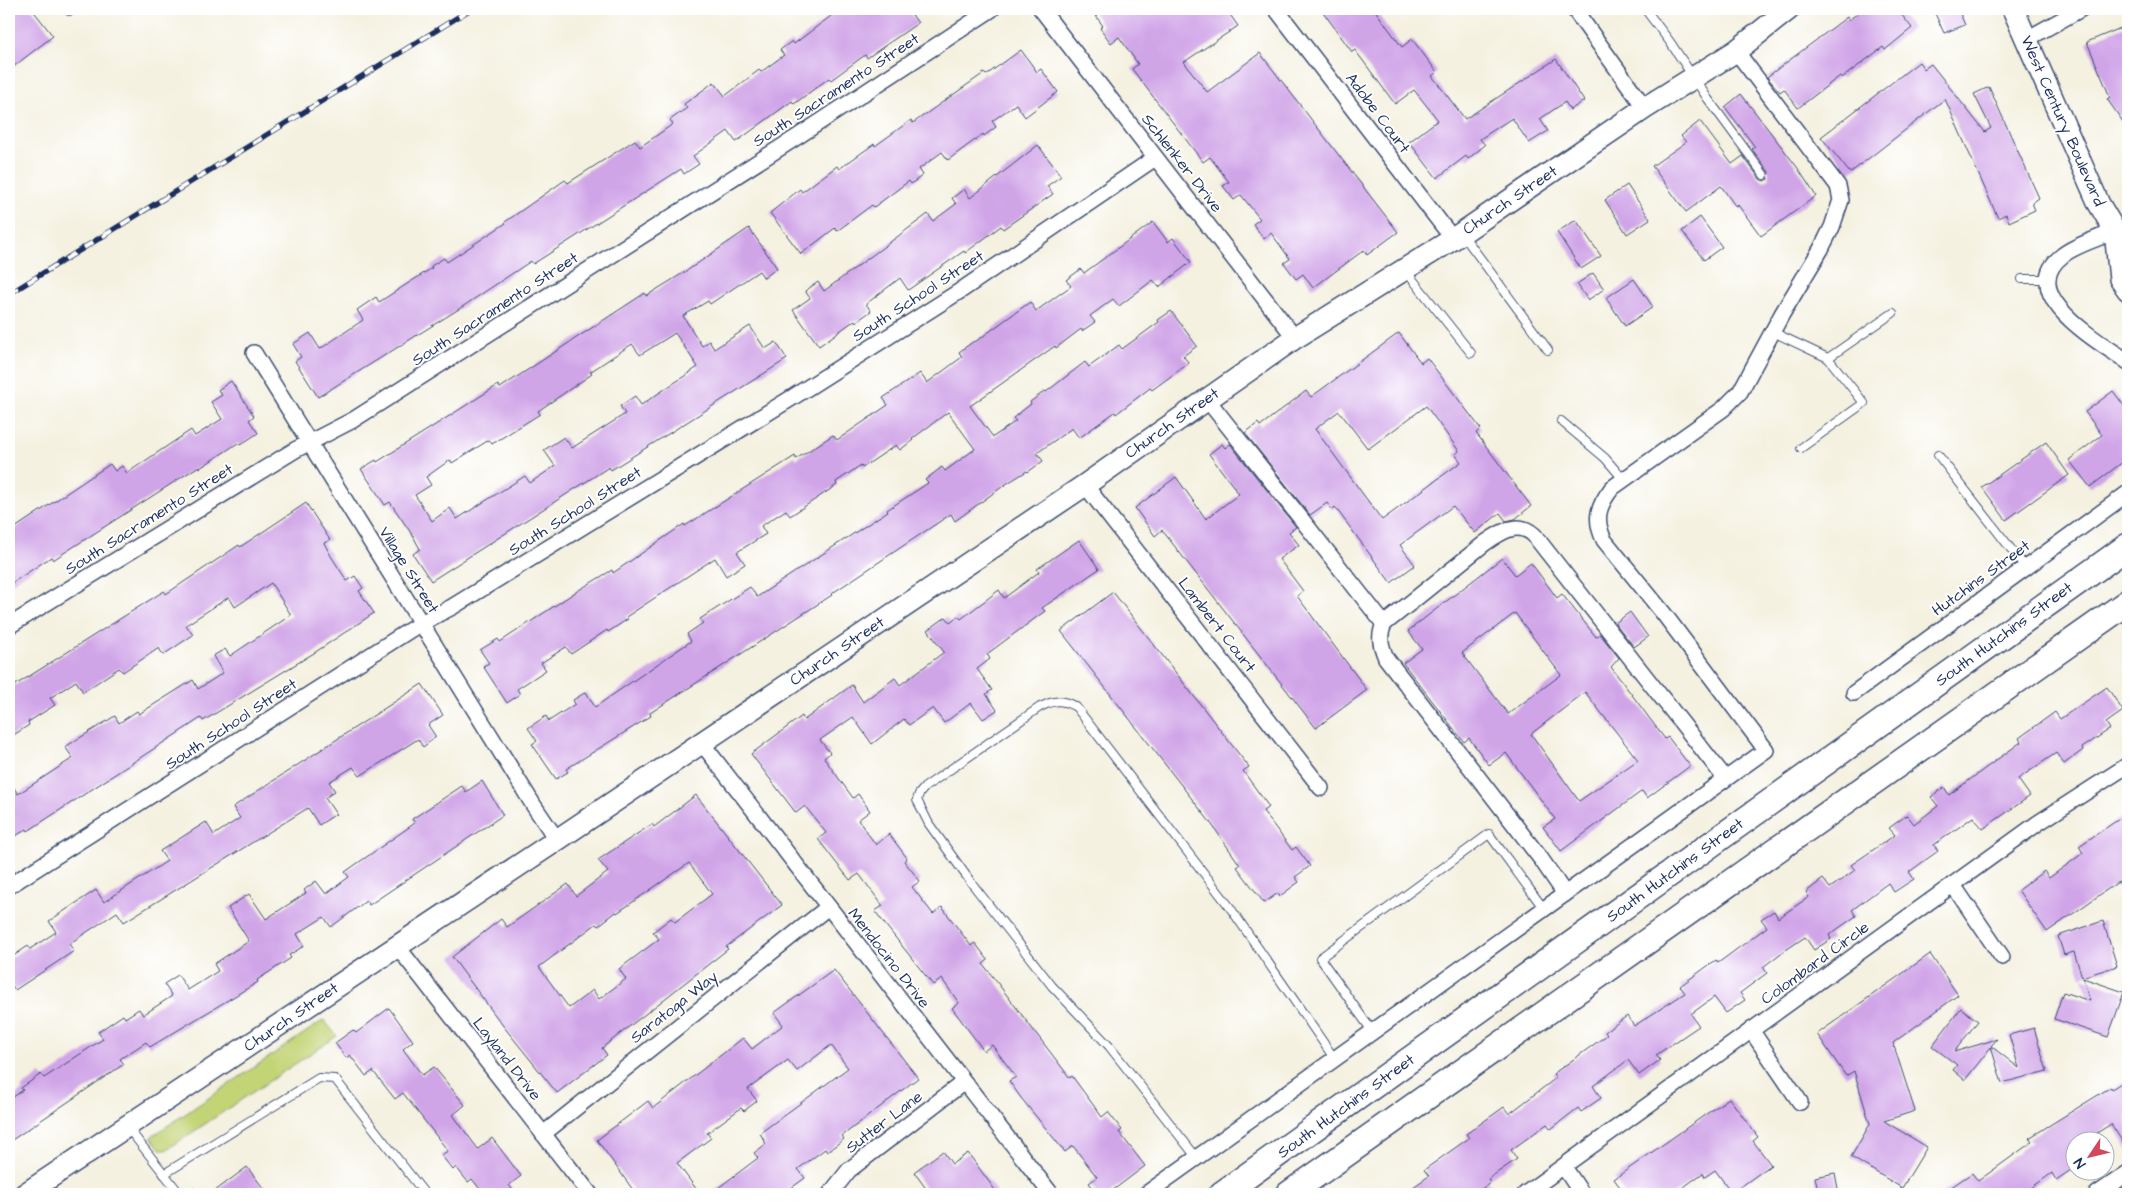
<svg xmlns="http://www.w3.org/2000/svg" width="2137" height="1203" viewBox="0 0 2137 1203" font-family="'Architects Daughter',sans-serif">
<rect width="100%" height="100%" fill="#fff"/>
<filter id="ink" filterUnits="userSpaceOnUse"><feTurbulence type="fractalNoise" baseFrequency=".02" numOctaves="2"/><feDisplacementMap in="SourceGraphic" scale="10" xChannelSelector="R" yChannelSelector="G"/><feConvolveMatrix kernelMatrix="1 2 1 2 8 2 1 2 1" color-interpolation-filters="sRGB"/></filter>
<filter id="wash" filterUnits="userSpaceOnUse"><feTurbulence type="fractalNoise" baseFrequency=".0096" numOctaves="4" result="noise"/><feDisplacementMap in="SourceGraphic" scale="20" xChannelSelector="R" yChannelSelector="G"/><feGaussianBlur stdDeviation="1.12" result="paint"/><feColorMatrix in="noise" values="0 0 0 0 0 0 0 0 0 0 0 0 0 0 0 0 0 1.4 0 .05"/><feComposite in="paint" operator="in"/></filter>
<g filter="url(#wash)">
<rect width="100%" height="100%" fill="#f4f1e0"/>
<!-- green -->
<path fill="#c3d476" stroke="#6f826a" d="M324 1020 337 1036 166 1150 160 1149 151 1137Z"/>
<g id="blocks">
<!-- building -->
<g fill="#d0a5e8" fill-rule="evenodd">
<path d="M9 9H32L53 36 9 70Z"/>
<path d="M840 9H908L918 23 867 58 865 55 831 80 829 78 794 104 792 101 736 142 728 131 693 156 699 164 684 174 681 169 533 264 531 261 459 309 318 397 295 361 301 357 293 344 310 333 320 349 363 320 357 310 376 297 379 302 432 268 431 266 444 258 447 262 506 223 505 222 565 180 568 183 635 140 640 147 673 124 670 120 687 108 684 104 714 82 725 96 759 70 761 72 784 55 780 50 792 41 794 44Z"/>
<path d="M1091 9H1226L1238 26 1184 62 1207 92 1260 53 1398 232 1367 255 1364 250 1313 288 1303 274 1296 279 1284 263 1290 259 1271 233 1264 239 1253 224 1260 219 1241 195 1234 200 1223 186 1229 182 1210 157 1203 162 1132 69 1138 64 1119 37 1111 43 1100 28 1103 26Z"/>
<path d="M1321 9H1374L1402 47 1412 39 1437 72 1432 76 1465 119 1556 59 1584 101 1570 110 1565 102 1540 119 1548 131 1529 143 1512 118 1480 139 1485 145 1468 159 1466 156 1437 178 1409 142 1438 120 1414 90 1395 104 1355 50 1352 52Z"/>
<path d="M1863 9H1897L1912 28 1885 50 1883 47 1842 78 1840 76 1798 108 1784 89 1780 92 1767 77 1847 17 1849 20Z"/>
<path d="M1933 9H1958L1965 25 1944 33Z"/>
<path d="M2128 25V129L2107 99 2110 97 2087 42Z"/>
<path d="M1021 50 1037 72 1041 69 1058 92 1025 117 1016 104 992 121 996 127 984 136 983 134 948 160 942 152 919 169 923 175 911 184 909 181 874 207 872 205 837 231 835 228 801 254 770 213 800 189 802 192 837 166 839 169 874 144 875 146 911 120 913 123 984 73 986 75Z"/>
<path d="M1919 62 1924 69 1931 64 1985 132 1991 128 1974 94 1989 87 2039 198 2032 203 2035 210 2009 222 2006 214 1998 218 1945 99 1850 173 1821 137Z"/>
<path d="M1741 94 1797 167 1816 196 1761 236 1738 205 1736 207 1721 186 1686 212 1652 166 1686 142 1681 136 1700 121 1732 164 1743 156 1760 179 1764 181 1768 179 1769 172 1752 149 1755 147 1725 107Z"/>
<path d="M1038 145 1061 176 1047 186 1053 194 1003 229 1001 226 965 253 964 251 908 290 900 278 866 304 871 311 856 322 855 320 819 346 793 310 810 298 805 291 818 282 824 291 928 214 933 221 956 204 952 198 964 189 970 198Z"/>
<path d="M1627 185 1650 219 1627 234 1605 200Z"/>
<path d="M1700 217 1722 247 1704 260 1682 231Z"/>
<path d="M1576 220 1601 256 1581 269 1557 232Z"/>
<path d="M1153 222 1168 242 1173 238 1191 262 1159 287 1153 280 1119 306 1113 299 1090 316 1095 322 1082 331 1081 329 1056 348 1055 346 970 406 993 437 1016 421 1013 418 1031 404 1030 402 1045 391 1046 392 1085 362 1089 367 1119 345 1122 349 1159 322 1158 320 1171 311 1197 346 1183 356 1189 363 1152 390 1150 388 1116 414 1115 412 1079 438 1072 428 1037 453 1043 461 1028 472 1027 471 1006 484 955 521 951 514 831 594 832 595 650 713 651 716 566 769 568 772 556 779 532 744 537 741 528 728 546 716 549 721 575 704 573 700 586 692 595 707 691 641 687 634 703 623 700 619 750 587 757 597 888 511 887 510 928 483 925 480 942 467 945 471 975 449 948 412 912 439 913 440 900 450 896 445 862 468 861 465 836 482 837 485 790 516 786 510 761 526 766 534 737 552 745 564 726 576 715 558 626 617 628 619 608 632 607 630 571 654 566 647 541 663 546 670 517 689 520 694 507 703 483 666 489 663 480 650 498 639 500 642 574 593 612 570 613 573 684 524 685 526 795 456 796 459 833 435 837 440 888 405 883 398 920 373 927 383 962 357 959 352 974 341 975 342 1030 302 1036 311 1071 286 1066 280 1081 269 1084 273Z"/>
<path d="M749 228 777 268 764 278 759 271 710 304 708 301 683 316 702 346 709 341 714 349 750 326 765 349 776 342 787 359 611 470 609 467 431 581 413 554 420 549 413 536 390 502 385 505 361 469 376 460 377 462 498 385 500 388 645 293 646 296 688 270ZM675 333 698 367 641 405 635 396 620 406 625 414 572 448 564 437 544 450 555 466 530 483 525 476 457 519 450 508 432 521 415 495 431 485 426 477 450 460 452 463 489 440 492 444 540 414 538 411 592 374 590 372 632 344 640 355Z"/>
<path d="M1593 273 1604 289 1588 300 1577 284Z"/>
<path d="M1634 279 1653 307 1625 326 1606 298Z"/>
<path d="M1399 333 1421 363 1427 358 1481 429 1476 433 1531 506 1515 519 1506 521 1500 513 1475 533 1453 506 1400 545 1415 565 1391 583 1335 507 1332 510 1327 503 1310 515 1245 433 1258 423 1260 426 1306 391 1311 397ZM1426 406 1459 451 1455 454 1461 462 1382 520 1315 429 1339 411 1368 449Z"/>
<path d="M231 381 254 416 249 420 258 433 240 445 238 443 200 468 199 466 53 560 51 557 9 585V532L110 464 115 471 122 466 127 473 191 430 195 436 222 419 211 402 222 395 218 390Z"/>
<path d="M2113 391 2128 411V458L2090 487 2069 460 2102 435 2085 412Z"/>
<path d="M2046 442 2069 475 2006 520 1982 487Z"/>
<path d="M1222 444 1225 448 1230 444 1296 527 1289 532 1299 545 1279 559 1303 591 1297 596 1367 690 1316 728 1162 530 1155 536 1135 508 1176 477 1206 519 1239 494 1209 454Z"/>
<path d="M306 503 330 540 324 543 331 556 347 581 355 576 363 588 359 591 374 613 314 653 203 721 201 718 28 831 27 829 9 840V780L18 794 73 758 65 747 115 716 119 723 137 711 139 714 193 680 198 689 223 673 213 656 225 649 230 656 291 615 271 583 235 607 229 597 186 625 193 635 163 655 159 648 123 672 119 668 83 692 76 681 50 698 55 705 28 722 29 725 9 738V689L164 591 166 594 239 545 240 547Z"/>
<path d="M1079 540 1099 569 1042 608 1045 611 987 654 990 659 977 669 992 690 986 694 997 710 983 719 971 703 944 723 933 708 909 725 904 719 872 744 853 717 820 740 830 753 824 758 853 798 858 794 870 811 858 820 876 845 889 834 907 858 904 861 920 881 912 887 933 914 942 907 971 946 975 943 988 960 983 964 1070 1078 1072 1076 1102 1117 1108 1112 1122 1130 1119 1132 1145 1166 1108 1194H1098L1089 1183 1097 1177 1073 1146 1065 1152 1021 1098 1009 1081 1016 1077 992 1045 984 1051 952 1008 959 1003 942 979 933 985 887 927 875 911 883 906 859 874 850 880 834 860 818 839 826 833 805 806 796 813 751 754 802 716 804 720 852 685 863 702 895 678 900 685 944 652 928 630 946 617 950 622 958 616 961 619 999 590 1004 598 1039 572 1037 569Z"/>
<path d="M1502 558 1515 575 1531 563 1557 598 1562 594 1596 637 1600 634 1619 658 1611 667 1665 739 1668 737 1690 766 1647 798 1642 791 1561 851 1543 827 1555 819 1506 753 1489 765 1469 738 1464 742 1403 663 1422 649 1408 631ZM1515 613 1561 675 1508 714 1462 653ZM1585 692 1638 760 1579 801 1531 734Z"/>
<path d="M1113 592 1249 767 1243 771 1269 807 1263 811 1292 850 1296 847 1310 866 1295 877 1299 882 1280 896 1278 893 1264 903 1237 867 1240 865 1210 822 1061 631Z"/>
<path d="M1630 612 1648 637 1634 647 1615 623Z"/>
<path d="M422 684 443 715 428 725 436 737 423 747 418 739 360 776 353 767 329 782 335 791 325 798 336 814 319 825 308 808 124 922 117 912 69 944 74 951 15 990 9 981V959L28 946 30 949 56 932 49 921 96 890 104 902 167 861 160 851 206 822 214 835 240 818 233 807Z"/>
<path d="M2107 687 2123 711 2106 723 2110 729 2082 748 2083 750 2064 764 2056 753 2018 779 2030 796 1983 829 1973 817 1934 845 1938 851 1909 872 1914 879 1894 892 1888 883 1852 910 1856 916 1829 935 1831 939 1814 950 1805 937 1780 954 1763 967 1767 973 1740 993 1745 1000 1726 1013 1714 997 1691 1014 1699 1026 1656 1055 1660 1060 1639 1075 1628 1060 1593 1086 1601 1098 1581 1112 1578 1108 1551 1129 1547 1124 1511 1150 1517 1159 1488 1179 1490 1183 1474 1194H1403L1429 1176 1424 1170 1469 1138 1466 1134 1504 1107 1509 1114 1556 1078 1553 1074 1607 1035 1605 1032 1627 1016 1634 1026 1685 993 1680 986 1716 960 1718 963 1767 927 1761 919 1774 911 1778 918 1809 897 1806 892 1823 879 1830 888 1855 870 1851 865 1895 835 1889 828 1907 815 1914 824 1938 806 1931 797 1944 787 1949 795 2021 742 2019 738 2055 712 2060 719Z"/>
<path d="M482 781 503 815 369 905 366 901 331 927 324 917 297 934 304 946 289 955 291 958 257 980 258 982 150 1047 146 1042 120 1059 124 1064 9 1142V1100L23 1090 21 1088 41 1074 44 1078 103 1039 98 1032 123 1015 125 1018 139 1009 143 1015 172 996 164 984 178 975 188 990 218 971 214 964 249 941 228 908 249 894 266 919 306 893 304 890 316 881 326 894 349 877 345 872 415 823 412 819 462 786 466 792Z"/>
<path d="M696 795 782 905 726 947 728 949 602 1048 607 1055 557 1093 504 1027 452 957 501 919 507 927 568 884 576 896 608 872 598 860 652 824 654 827ZM689 863 712 894 675 922 671 918 653 932 659 939 619 969 626 979 599 999 593 990 569 1008 539 967 596 924 598 926 616 912 617 913Z"/>
<path d="M2128 813V896L2118 882 2047 932 2018 890 2044 871 2049 878 2083 853 2079 846Z"/>
<path d="M2103 921 2117 966 2082 977 2074 952 2064 955 2058 936Z"/>
<path d="M1930 954 1958 995 1893 1043 1915 1111 1884 1121 1927 1147 1902 1188 1851 1157 1870 1124 1854 1071 1846 1076 1817 1034Z"/>
<path d="M834 970 918 1078 842 1136 844 1139 827 1152 825 1149 798 1169 805 1178 783 1194H710L758 1158 754 1153 766 1144 760 1133 848 1068 831 1045 797 1071 788 1060 748 1089 757 1101 744 1111 741 1108 707 1133 711 1138 677 1163 700 1194H636L597 1140 648 1101 653 1108 743 1038 752 1049 783 1025 774 1013Z"/>
<path d="M2083 978 2124 992 2108 1037 2054 1019 2063 992 2090 1001Z"/>
<path d="M389 1008 413 1041 403 1049 422 1075 434 1067 465 1105 453 1115 478 1149 492 1138 521 1176 509 1185 516 1194H484L472 1179 468 1182 456 1167 453 1170 441 1155 448 1151 403 1093 395 1099 373 1071 366 1076 350 1055 346 1058 335 1043 353 1030 356 1033Z"/>
<path d="M1961 1008 1978 1021 1954 1052 1997 1039 1991 1046 2019 1068 2009 1035 2034 1028 2047 1071 2002 1083 1991 1047 1965 1080 1953 1070 1957 1065 1932 1046Z"/>
<path d="M2128 1078V1150L2111 1124 2086 1140H2074V1168L2056 1180 2052 1173 2023 1194H1941L1972 1173 1978 1181 2032 1142 2029 1138 2111 1087 2112 1089Z"/>
<path d="M1729 1098 1758 1137 1753 1141 1771 1165 1732 1193 1715 1170 1705 1177 1703 1173 1674 1194H1625L1614 1179Z"/>
<path d="M943 1151 952 1164 968 1153 998 1194H930L914 1172Z"/>
<path d="M247 1167 268 1194H211Z"/>
<path d="M1835 1173 1839 1194H1819L1815 1177Z"/>
</g>
</g>
</g>
<g filter="url(#ink)">
<use href="#blocks" fill-opacity="0" stroke="#3c4c72" stroke-width="1"/>
<g fill="none" stroke-linecap="round" stroke-linejoin="round">
<defs>
<g id="lane">
<path d="M68 9 69 11"/>
<path d="M1645 9 1670 42 1708 99 1764 175"/>
<path d="M1463 235 1548 350"/>
<path d="M1406 271 1471 353"/>
<path d="M2022 279H2048"/>
<path d="M1773 332 1828 358 1864 403 1801 448"/>
<path d="M1828 358 1893 313"/>
<path d="M1561 421 1605 458 1624 480"/>
<path d="M1938 455 2025 567"/>
<path d="M1372 1031 1320 958 1489 834 1544 909"/>
<path d="M128 1128 180 1194"/>
<path d="M1197 1158 1109 1046 1052 986 970 881 929 824 917 800 919 794 925 787 1040 707C1055 700 1061 699 1076 707L1229 906 1334 1058"/>
<path d="M164 1174 319 1078 335 1079 425 1194"/>
</g>
<g id="street">
<path d="M1041 9 1295 338"/>
<path d="M1276 9 1453 239"/>
<path d="M1574 9 1645 108"/>
<path d="M2027 39 2081 9"/>
<path d="M2115 231C2100 238 2075 245 2063 255 2013 294 2100 342 2128 362"/>
<path d="M254 353 534 806 557 840"/>
<path d="M1206 398 1384 624"/>
<path d="M1085 485 1321 788"/>
<path d="M9 626 295 450 353 420 797 137 992 9"/>
<path d="M1854 693 2128 493"/>
<path d="M701 742 1051 1194"/>
<path d="M1953 885 2002 957"/>
<path d="M9 886 421 623 452 607 790 399 960 291 1155 158"/>
<path d="M1565 894 1541 859 1386 658C1381 646 1378 637 1384 624L1485 543C1501 532 1518 520 1534 535L1725 778"/>
<path d="M397 946 590 1194"/>
<path d="M1751 1030 1800 1102"/>
<path d="M543 1134 827 908"/>
<path d="M1564 1167 1582 1194"/>
<path d="M830 1194 849 1170 964 1082"/>
<path d="M1146 1194 1766 750 1664 614 1604 540C1594 519 1598 506 1612 488L1723 409 1740 392 1782 314 1821 249 1832 227 1841 200 1838 186 1736 51"/>
<path d="M1525 1194 2038 823 2128 765"/>
<path d="M2097 1194 2128 1173"/>
</g>
<g id="secondary">
<path d="M2013 9 2099 204 2115 231 2128 241"/>
<path d="M2115 231 2120 279 2128 290"/>
<path d="M25 1194 557 840 1085 485 1295 338 1453 239 1645 108 1736 51 1789 9"/>
</g>
<g id="primary">
<path d="M1222 1194 2128 546"/>
<path d="M1289 1194 2128 602"/>
</g>
</defs>
<!-- lane casing -->
<use href="#lane" stroke="#3c4c72" stroke-width="10"/>
<!-- street casing -->
<use href="#street" stroke="#3c4c72" stroke-width="18"/>
<!-- secondary casing -->
<use href="#secondary" stroke="#3c4c72" stroke-width="24"/>
<!-- primary casing -->
<use href="#primary" stroke="#3c4c72" stroke-width="28"/>
<!-- path -->
<path stroke="#3c4c72" stroke-width="3" stroke-dasharray="4 4" stroke-linecap="butt" d="M192 1188 199 1194"/>
<!-- lane -->
<use href="#lane" stroke="#fff" stroke-width="8"/>
<!-- street -->
<use href="#street" stroke="#fff" stroke-width="15"/>
<!-- secondary -->
<use href="#secondary" stroke="#fff" stroke-width="21"/>
<!-- primary -->
<use href="#primary" stroke="#fff" stroke-width="25"/>
<defs>
<path id="rail" d="M9 294 471 9"/>
</defs>
<!-- rail casing -->
<use href="#rail" stroke="#1b2f5e" stroke-width="5.5"/>
<!-- rail -->
<use href="#rail" stroke="#fff" stroke-width="4" stroke-dasharray="11" stroke-linecap="butt"/>
</g>
</g>
<g text-anchor="middle" dominant-baseline="central" stroke-width="4" stroke-linejoin="round" paint-order="stroke">
<!-- street labels -->
<g font-size="16" fill="#1b2f5e" stroke="#fff">
<text transform="translate(836 90) rotate(-33)">South Sacramento Street</text>
<text transform="translate(1378 113) rotate(53)">Adobe Court</text>
<text transform="translate(2063 121) rotate(66)">West Century Boulevard</text>
<text transform="translate(1182 163) rotate(52)">Schlenker Drive</text>
<text transform="translate(1510 200) rotate(-34)">Church Street</text>
<text transform="translate(918 296) rotate(-33)">South School Street</text>
<text transform="translate(495 309) rotate(-33)">South Sacramento Street</text>
<text transform="translate(1172 423) rotate(-35)">Church Street</text>
<text transform="translate(575 511) rotate(-32)">South School Street</text>
<text transform="translate(149 519) rotate(-32)">South Sacramento Street</text>
<text transform="translate(409 570) rotate(58)">Village Street</text>
<text transform="translate(1981 578) rotate(-36)">Hutchins Street</text>
<text transform="translate(1217 625) rotate(52)">Lambert Court</text>
<text transform="translate(2004 634) rotate(-36)">South Hutchins Street</text>
<text transform="translate(837 651) rotate(-34)">Church Street</text>
<text transform="translate(231 724) rotate(-33)">South School Street</text>
<text transform="translate(1675 870) rotate(-36)">South Hutchins Street</text>
<text transform="translate(889 958) rotate(52)">Mendocino Drive</text>
<text transform="translate(1815 963) rotate(-36)">Colombard Circle</text>
<text transform="translate(674 1007) rotate(-38)">Saratoga Way</text>
<text transform="translate(291 1017) rotate(-34)">Church Street</text>
<text transform="translate(507 1059) rotate(52)">Layland Drive</text>
<text transform="translate(1346 1106) rotate(-36)">South Hutchins Street</text>
<text transform="translate(884 1122) rotate(-37)">Sutter Lane</text>
</g>
</g>
<!-- margin -->
<rect width="2137" height="1203" fill="none" stroke="#fff" stroke-width="30"/>
<!-- north arrow -->
<g transform="translate(2090 1156) rotate(235)"><circle r="24" fill="#ffffff" stroke="#a4acbf"/>
<path d="M0-4L9 19L0 12L-9 19Z" fill="#d1495b"/>
<text y="-8" font-size="14" font-weight="bold" text-anchor="middle" fill="#1b2f5e">N</text>
</g>
</svg>
